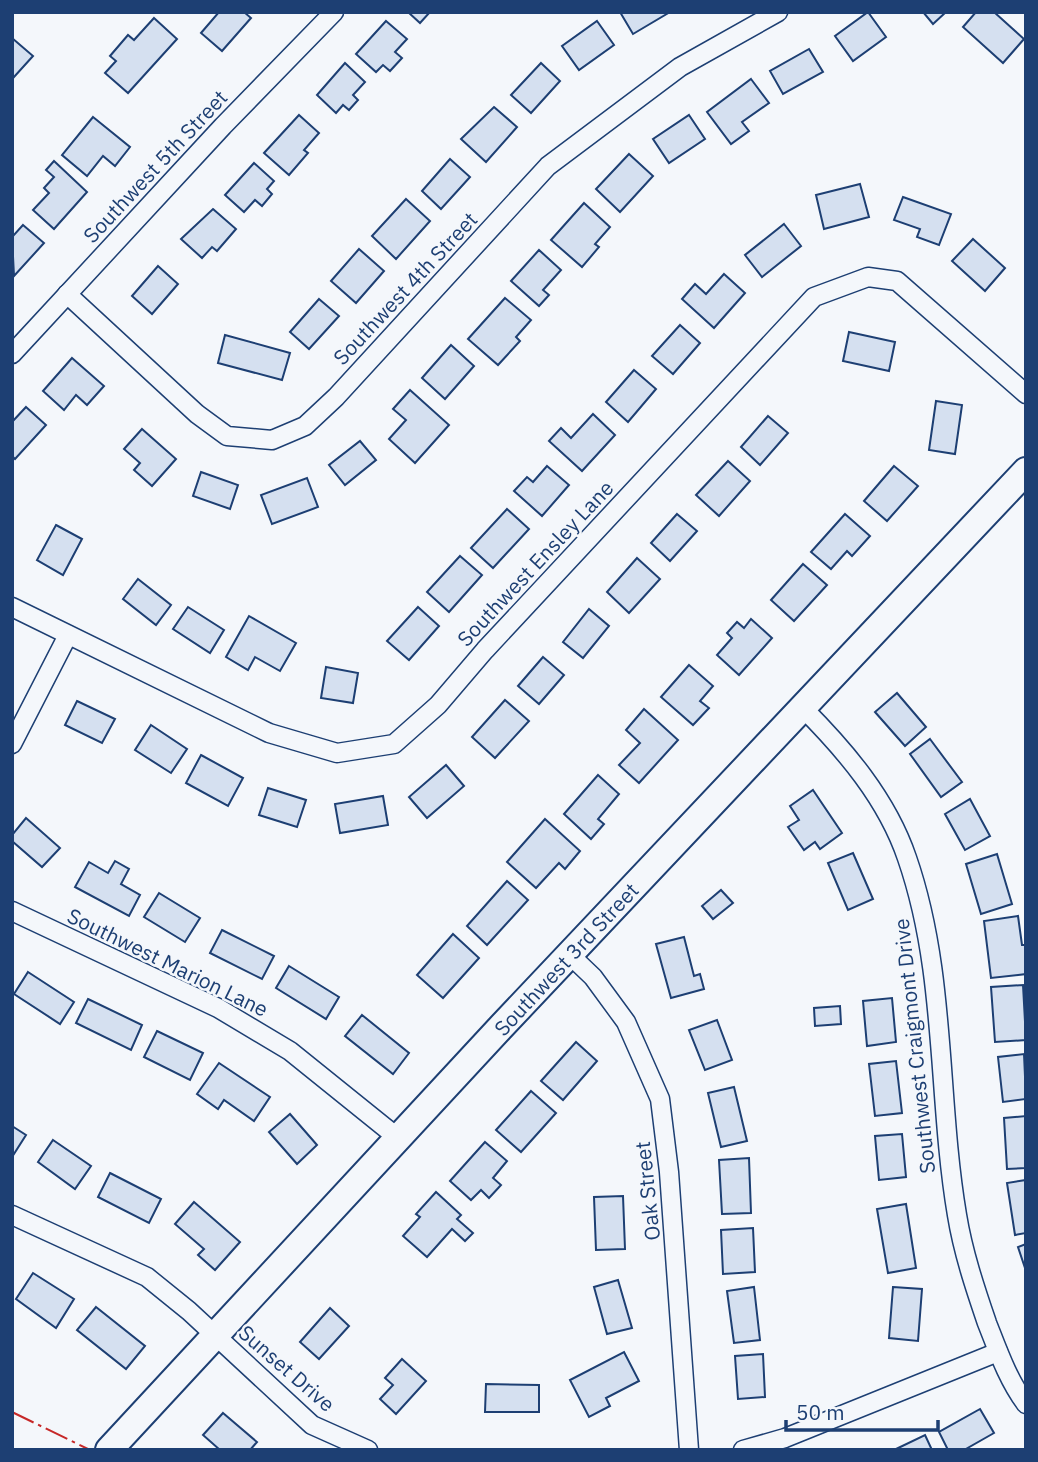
<svg xmlns="http://www.w3.org/2000/svg" width="1038" height="1462" viewBox="0 0 1038 1462" font-family="'IBM Plex Sans',sans-serif">
<rect width="100%" height="100%" fill="#f4f7fb"/>
<!-- building -->
<g fill="#d5e0f0" stroke="#1d3f73" stroke-width="2">
<path d="M219 12H244L251 18 222 51 201 33Z"/>
<path d="M408 12H430L420 23Z"/>
<path d="M620 12H670L633 34Z"/>
<path d="M868 12 886 37 853 61 835 36Z"/>
<path d="M923 12H946L933 24Z"/>
<path d="M976 12H994L1024 39 1003 63 963 27Z"/>
<path d="M154 18 177 39 128 93 105 73 116 61 110 56 128 35 134 40Z"/>
<path d="M386 21 407 39 395 52 402 58 390 71 383 65 376 72 356 54Z"/>
<path d="M597 21 614 45 579 70 562 46Z"/>
<path d="M12 38 33 56 14 77 12 75Z"/>
<path d="M809 49 823 72 783 94 770 71Z"/>
<path d="M345 63 365 82 353 95 358 100 349 110 343 105 336 113 317 95Z"/>
<path d="M541 63 560 81 531 113 511 95Z"/>
<path d="M751 79 769 103 742 122 749 131 731 144 707 112Z"/>
<path d="M494 107 517 127 486 162 461 139Z"/>
<path d="M299 115 319 133 304 150 308 153 289 175 264 153Z"/>
<path d="M689 115 705 139 669 163 653 139Z"/>
<path d="M93 117 130 147 115 166 103 156 87 176 62 155Z"/>
<path d="M629 154 653 176 620 212 596 189Z"/>
<path d="M450 159 470 177 441 209 422 191Z"/>
<path d="M54 161 87 192 54 229 33 210 49 193 44 188 54 177 46 170Z"/>
<path d="M254 163 274 181 267 189 272 194 262 206 255 200 244 212 225 195Z"/>
<path d="M860 184 869 217 824 229 816 195Z"/>
<path d="M903 197 951 214 939 245 917 237 920 229 894 220Z"/>
<path d="M406 199 430 221 396 259 372 236Z"/>
<path d="M584 203 610 227 595 244 599 247 582 267 551 240Z"/>
<path d="M213 209 236 229 217 251 212 247 202 258 181 239Z"/>
<path d="M784 224 801 246 762 277 745 255Z"/>
<path d="M23 225 44 243 14 276 12 237Z"/>
<path d="M973 239 1005 268 985 291 952 261Z"/>
<path d="M359 249 384 271 356 303 331 281Z"/>
<path d="M539 250 561 270 543 290 549 295 539 306 511 281Z"/>
<path d="M158 266 178 284 152 314 132 296Z"/>
<path d="M724 274 745 293 714 328 682 299 695 284 706 294Z"/>
<path d="M505 298 531 320 516 337 520 341 498 365 468 339Z"/>
<path d="M319 299 339 316 309 349 290 332Z"/>
<path d="M680 325 700 343 673 374 652 356Z"/>
<path d="M849 332 895 342 889 371 843 361Z"/>
<path d="M225 335 290 353 282 380 218 363Z"/>
<path d="M451 345 474 366 445 399 422 378Z"/>
<path d="M72 358 104 386 87 405 76 395 64 410 43 391Z"/>
<path d="M634 370 656 389 628 422 606 402Z"/>
<path d="M410 390 449 425 415 463 389 439 406 420 393 409Z"/>
<path d="M936 401 962 405 955 454 929 450Z"/>
<path d="M26 407 46 425 15 459 12 456V422Z"/>
<path d="M593 414 615 435 582 471 549 441 561 428 571 438Z"/>
<path d="M768 416 788 433 760 465 741 447Z"/>
<path d="M142 429 176 459 152 486 134 470 140 463 124 449Z"/>
<path d="M360 441 376 460 345 485 329 465Z"/>
<path d="M728 461 750 481 719 516 696 495Z"/>
<path d="M547 466 569 485 542 516 514 491 527 477 533 482Z"/>
<path d="M894 466 918 486 887 521 864 501Z"/>
<path d="M201 472 238 485 230 509 193 496Z"/>
<path d="M307 478 318 507 272 524 261 495Z"/>
<path d="M507 509 529 529 493 568 471 548Z"/>
<path d="M677 514 697 531 670 561 651 543Z"/>
<path d="M845 514 870 536 852 556 847 551 831 569 811 552Z"/>
<path d="M56 525 82 539 63 575 37 560Z"/>
<path d="M460 556 482 575 449 612 427 592Z"/>
<path d="M637 558 660 579 629 613 607 592Z"/>
<path d="M803 564 827 585 794 621 771 600Z"/>
<path d="M138 579 171 605 156 625 123 599Z"/>
<path d="M188 607 224 630 210 653 173 629Z"/>
<path d="M418 607 439 626 409 660 387 641Z"/>
<path d="M589 609 609 626 583 658 563 642Z"/>
<path d="M249 616 296 643 280 671 255 657 248 670 226 657Z"/>
<path d="M751 619 772 638 739 675 717 655 732 638 727 633 737 622 744 628Z"/>
<path d="M543 657 564 675 539 704 518 686Z"/>
<path d="M689 665 713 686 700 701 709 708 693 725 661 697Z"/>
<path d="M326 667 358 673 353 703 321 698Z"/>
<path d="M897 693 926 727 905 746 875 712Z"/>
<path d="M505 700 529 721 495 758 472 737Z"/>
<path d="M77 701 115 719 102 743 65 725Z"/>
<path d="M644 709 678 740 639 783 619 765 640 743 626 730Z"/>
<path d="M151 725 187 749 171 773 135 750Z"/>
<path d="M930 739 962 782 941 797 910 754Z"/>
<path d="M201 755 243 778 228 806 186 783Z"/>
<path d="M446 765 464 786 427 818 409 797Z"/>
<path d="M598 775 619 794 598 819 604 824 591 839 564 814Z"/>
<path d="M268 788 306 800 297 827 259 815Z"/>
<path d="M813 790 842 833 820 849 815 842 804 850 788 827 799 820 790 806Z"/>
<path d="M383 796 388 825 340 833 335 804Z"/>
<path d="M970 799 990 836 965 850 945 814Z"/>
<path d="M26 818 60 848 42 867 12 841V835Z"/>
<path d="M545 819 580 851 565 869 559 863 536 888 507 862Z"/>
<path d="M853 853 873 899 848 910 828 863Z"/>
<path d="M997 854 1012 904 981 914 966 864Z"/>
<path d="M115 861 129 869 121 884 140 895 129 916 75 887 89 862 108 873Z"/>
<path d="M507 881 528 900 487 945 467 926Z"/>
<path d="M721 890 733 903 713 919 702 906Z"/>
<path d="M159 893 200 918 185 942 144 917Z"/>
<path d="M1018 916 1022 945H1026V974L991 978 984 921Z"/>
<path d="M222 930 274 956 262 979 210 953Z"/>
<path d="M453 934 479 958 443 998 417 975Z"/>
<path d="M684 937 694 976 700 974 704 989 671 998 656 944Z"/>
<path d="M289 966 339 997 326 1019 276 988Z"/>
<path d="M28 972 74 1002 60 1024 14 994Z"/>
<path d="M1023 985 1026 1040 995 1042 991 987Z"/>
<path d="M892 998 896 1042 867 1046 863 1001Z"/>
<path d="M88 999 142 1025 131 1050 76 1023Z"/>
<path d="M840 1006 841 1024 815 1026 814 1008Z"/>
<path d="M362 1015 409 1053 393 1074 345 1036Z"/>
<path d="M717 1020 732 1060 705 1070 689 1030Z"/>
<path d="M157 1031 203 1053 190 1080 144 1057Z"/>
<path d="M576 1042 597 1061 563 1100 541 1081Z"/>
<path d="M1024 1054 1026 1099 1003 1102 998 1057Z"/>
<path d="M896 1061 902 1113 875 1116 869 1064Z"/>
<path d="M219 1063 270 1097 254 1121 224 1100 218 1109 197 1094Z"/>
<path d="M734 1087 747 1141 721 1147 708 1093Z"/>
<path d="M531 1091 556 1113 521 1152 496 1130Z"/>
<path d="M290 1114 317 1145 297 1164 269 1132Z"/>
<path d="M1026 1116V1168L1007 1169 1004 1118Z"/>
<path d="M12 1126 26 1135 12 1157Z"/>
<path d="M902 1134 906 1177 879 1180 875 1136Z"/>
<path d="M53 1140 91 1166 75 1189 38 1162Z"/>
<path d="M485 1142 507 1161 493 1178 501 1185 489 1198 481 1190 471 1200 450 1181Z"/>
<path d="M749 1158 751 1213 722 1214 719 1160Z"/>
<path d="M110 1173 161 1199 149 1223 98 1197Z"/>
<path d="M1026 1180V1233L1015 1235 1007 1183Z"/>
<path d="M436 1192 461 1215 457 1219 473 1233 465 1241 452 1229 427 1257 403 1236 420 1217 416 1214Z"/>
<path d="M623 1196 625 1249 596 1250 594 1197Z"/>
<path d="M194 1202 240 1242 215 1270 198 1255 204 1249 175 1224Z"/>
<path d="M906 1204 916 1268 888 1273 877 1209Z"/>
<path d="M753 1228 755 1272 723 1274 721 1230Z"/>
<path d="M1026 1244V1271L1018 1247Z"/>
<path d="M33 1273 74 1299 56 1328 16 1299Z"/>
<path d="M618 1280 632 1328 607 1334 594 1287Z"/>
<path d="M754 1287 760 1340 734 1343 727 1291Z"/>
<path d="M893 1287 922 1289 918 1341 889 1338Z"/>
<path d="M96 1307 145 1346 126 1369 77 1330Z"/>
<path d="M330 1308 349 1326 319 1359 300 1342Z"/>
<path d="M624 1352 639 1381 606 1398 610 1406 589 1417 570 1380Z"/>
<path d="M763 1354 765 1397 738 1399 735 1356Z"/>
<path d="M402 1359 426 1381 396 1414 380 1399 393 1385 385 1378Z"/>
<path d="M486 1384 539 1385V1412H485Z"/>
<path d="M980 1409 994 1433 964 1450H948L939 1432Z"/>
<path d="M223 1413 257 1442 250 1450H220L203 1435Z"/>
<path d="M925 1435 932 1450H894Z"/>
</g>
<g fill="none" stroke-linecap="round" stroke-linejoin="round">
<defs>
<g id="street">
<path d="M67 294 197 414 227 436 272 440 305 426 336 397 548 166 680 67 778 12"/>
<path d="M12 354 223 126 334 12"/>
<path d="M12 607 269 733 337 753 394 744 438 705 485 650 814 297 868 277 897 281 1026 394"/>
<path d="M802 707C845 750 887 799 907 858 947 973 937 1097 957 1215 963 1252 975 1288 987 1323 998 1351 1008 1380 1026 1404"/>
<path d="M12 744 68 635"/>
<path d="M12 911 218 1008 290 1051 398 1138"/>
<path d="M570 955 593 977 626 1022 660 1099 669 1172 689 1450"/>
<path d="M12 1215 147 1277 189 1311 312 1425 368 1450"/>
<path d="M743 1450 785 1438 998 1352"/>
</g>
<path id="secondary" d="M109 1450 500 1028 1026 471"/>
</defs>
<!-- street casing -->
<use href="#street" stroke="#1d3f73" stroke-width="21"/>
<!-- secondary casing -->
<use href="#secondary" stroke="#1d3f73" stroke-width="30"/>
<!-- street -->
<use href="#street" stroke="#f4f7fb" stroke-width="18"/>
<!-- secondary -->
<use href="#secondary" stroke="#f4f7fb" stroke-width="26"/>
<!-- power -->
<path stroke="#c62828" stroke-width="2" stroke-dasharray="24 5 3.5 5" stroke-linecap="butt" d="M12 1412 90 1450"/>
</g>
<g text-anchor="middle" dominant-baseline="central" stroke-width="5" stroke-linejoin="round" paint-order="stroke">
<!-- street labels -->
<g font-size="21" fill="#1d3f73" stroke="#f4f7fb">
<text transform="translate(155 166) rotate(-47)">Southwest 5th Street</text>
<text transform="translate(405 288) rotate(-47)">Southwest 4th Street</text>
<text transform="translate(535 563) rotate(-47)">Southwest Ensley Lane</text>
<text transform="translate(566 959) rotate(-47)">Southwest 3rd Street</text>
<text transform="translate(168 962) rotate(26)">Southwest Marion Lane</text>
<text transform="translate(914 1046) rotate(-96)">Southwest Craigmont Drive</text>
<text transform="translate(647 1191) rotate(-96)">Oak Street</text>
<text transform="translate(287 1368) rotate(41)">Sunset Drive</text>
</g>
</g>
<!-- border -->
<rect width="1038" height="1462" fill="none" stroke="#1d3f73" stroke-width="28"/>
<!-- scale -->
<path d="M786 1420v10h152v-10" fill="none" stroke="#1d3f73" stroke-width="3.5"/>
<text x="796" y="1420" font-size="21" fill="#1d3f73" stroke="#f4f7fb" stroke-width="5" paint-order="stroke">50 m</text>
</svg>
